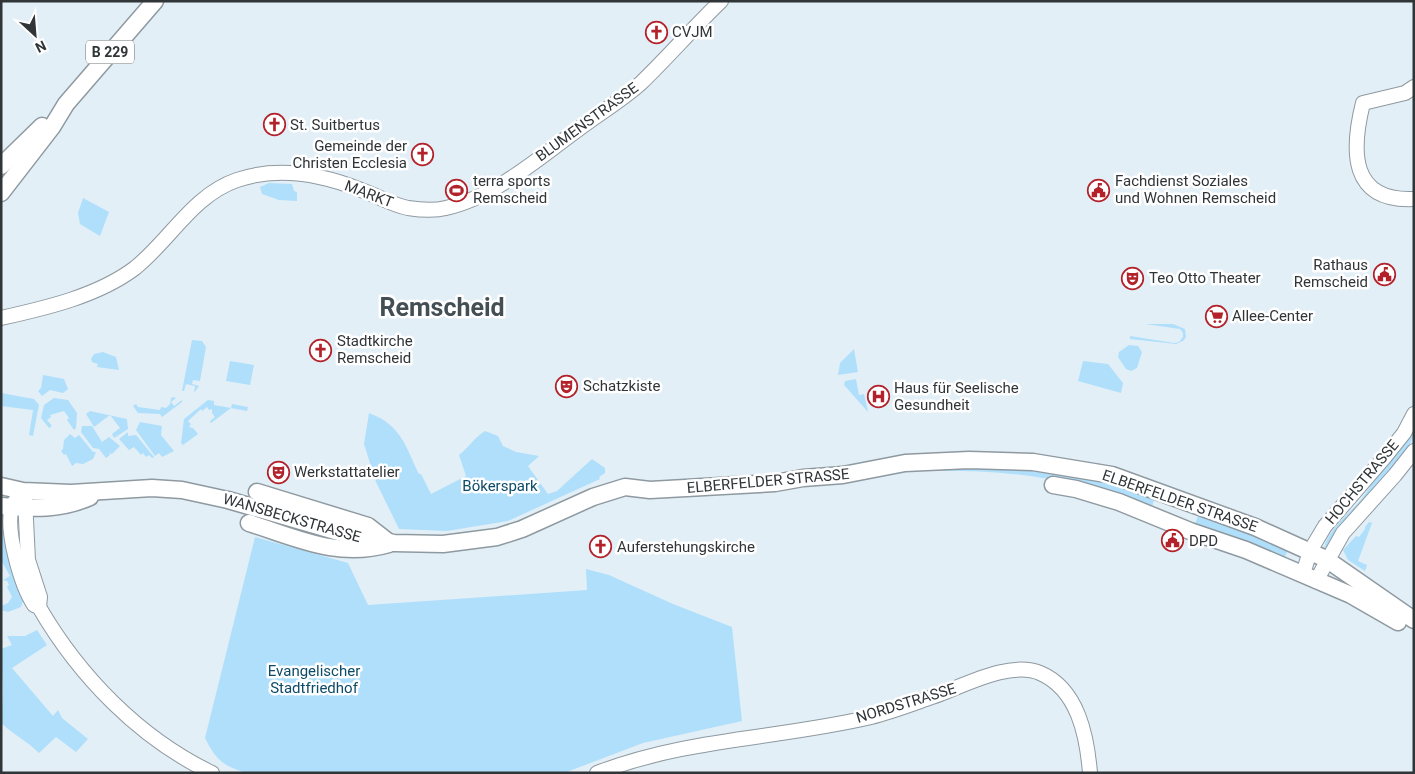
<svg xmlns="http://www.w3.org/2000/svg" width="1415" height="774" viewBox="0 0 1415 774" font-family="Roboto,sans-serif">
<rect width="100%" height="100%" fill="#e3eff7"/>
<!-- green -->
<g fill="#afdffb">
<path d="M269 183 292 184 294 191 297 192V201L279 200 262 194 260 187Z"/>
<path d="M83 198 109 212 100 236 80 224 78 213Z"/>
<path d="M1145 324H1173L1185 329 1186 337 1183 341 1176 344 1130 339V336L1174 343 1179 342 1183 337V333L1180 329Z"/>
<path d="M192 340 202 341 206 347 200 381 193 380 192 384 199 386 194 393 195 386 186 384 184 391H182Z"/>
<path d="M1129 345 1138 346 1142 352 1137 368 1131 371 1126 369 1118 357 1119 352Z"/>
<path d="M854 349 858 372 838 375 840 363Z"/>
<path d="M103 352 116 357 119 370 97 367 98 364 92 362 91 359 94 354Z"/>
<path d="M230 361 254 365 250 385 226 381Z"/>
<path d="M1083 361 1108 364 1123 383 1121 393 1078 381Z"/>
<path d="M43 375 64 379 68 389 63 393 50 390 42 396 38 391 41 388Z"/>
<path d="M856 379 859 395 864 394 868 412 844 385 845 381Z"/>
<path d="M1 393 34 399 39 405 33 436 29 435 33 410 1 406Z"/>
<path d="M173 397 176 398 171 402 174 406 182 400V402L162 417 160 414 138 413 133 406 136 404 138 407 160 410 161 407 166 408 170 404 171 398Z"/>
<path d="M54 398 68 400 77 413 76 428 74 430 67 420 69 418 64 411 50 415 51 417 47 420 52 426 49 428 41 418 44 405Z"/>
<path d="M208 400 214 401V405L231 408 232 404 248 407 247 411 231 408 211 423 210 421 215 417 212 413V409L209 410 207 407 202 411 201 409 188 421 191 424 189 427 193 428 198 434 183 445 181 443 184 419Z"/>
<path d="M90 411 127 419 128 429 114 438 112 434 120 428 110 415 94 427 86 414Z"/>
<path d="M369 413C402 425 406 448 419 474H421L431 494 466 476 459 455C469 447 475 437 485 431L498 436 503 446 516 452 539 456 528 466 548 494 557 491 592 459 605 468V473L599 477 600 479 508 521 447 531 399 529 376 482 364 444Z"/>
<path d="M140 422 162 426 161 435 174 451 162 457 159 453 155 456 136 430Z"/>
<path d="M1414 425V434L1407 451 1324 549C1327 529 1351 513 1363 497 1379 472 1400 451 1414 425Z"/>
<path d="M82 426H92L102 442 109 437 120 446 112 454 109 453 110 455 106 458 99 449 93 448 81 432Z"/>
<path d="M128 432V436L136 435 154 457 152 458 149 455 146 457 143 453 141 455 134 447 129 450 119 439Z"/>
<path d="M70 434 75 438 79 435 93 452H96L93 459 83 464 76 463 72 466 66 454 64 455 61 451 63 449 64 440Z"/>
<path d="M1004 465 1098 478 1155 497 1152 507C1118 498 1083 485 1048 479 1004 471 960 470 915 471V467Z"/>
<path d="M1199 513 1289 547 1285 557 1216 531 1194 527Z"/>
<path d="M1369 522 1372 523 1358 561 1367 565 1365 571 1348 560 1343 550 1356 536 1359 537 1365 529V527Z"/>
<path d="M1 524 18 586 24 599 21 607 8 612 1 610V606L8 603 12 597 7 587 9 585 7 581 3 580 10 576 1 560Z"/>
<path d="M255 537 348 563 368 605 587 590 586 569 609 575 673 604 732 627 742 721 643 743 564 773H247C223 766 216 760 205 738Z"/>
<path d="M37 630 47 645 12 668 53 716 58 710 62 718 88 739 76 752 56 737 39 753C27 741 13 734 1 723L3 692 1 649 12 645 7 636H25Z"/>
</g>
<g fill="none" stroke-linecap="round" stroke-linejoin="round">
<defs>
<g id="minor">
<path d="M1414 87 1405 93 1363 103C1351 151 1350 202 1414 199"/>
<path d="M1 318C46 308 98 296 135 268 170 240 193 195 237 180 278 166 321 174 361 190 376 195 392 205 408 208 421 210 434 211 446 208 495 197 540 157 580 128 600 113 622 100 641 83 668 57 693 28 721 1"/>
<path d="M23 491C20 495 14 501 12 507 5 530 21 585 34 605L39 607C79 676 139 738 212 773"/>
<path d="M25 499 28 560 40 597 39 607"/>
<path d="M1303 574 1310 551 1325 526 1384 458 1404 433 1414 414"/>
<path d="M1316 581 1343 533 1395 475 1414 451"/>
<path d="M597 773C687 738 778 739 871 717 891 712 912 704 932 697 962 687 1009 660 1040 673 1078 689 1087 736 1090 773"/>
</g>
<g id="major">
<path d="M1 166 42 126"/>
<path d="M1 193 52 127 66 104 155 1"/>
<path d="M1053 485 1076 489 1119 502 1190 531 1246 550 1351 595 1398 622"/>
<path d="M1 486 23 491 71 493 152 488 182 490 228 500 349 535 394 543 443 544 497 537 522 529 593 497 625 487 650 490 775 483 803 478 843 475 905 463 969 460 1033 462 1112 475 1255 527 1326 559 1414 620"/>
<path d="M257 492 368 526 386 540"/>
<path d="M1 506C33 509 61 510 90 497"/>
<path d="M249 523C297 538 338 559 389 544"/>
</g>
</defs>
<!-- minor casing -->
<use href="#minor" stroke="#8e99a0" stroke-width="16"/>
<!-- major casing -->
<use href="#major" stroke="#8e99a0" stroke-width="19"/>
<!-- minor -->
<use href="#minor" stroke="#fff" stroke-width="14"/>
<!-- major -->
<use href="#major" stroke="#fff" stroke-width="16"/>
</g>
<!-- icons -->
<defs>
<symbol id="church-ring" viewBox="-11 -11 22 22"><circle r="9.5" fill="#fff" stroke="#b3222a" stroke-width="1.5"/><path d="M-1.2-6h2.4v3.5h3.3v2.4h-3.3V6h-2.4V-.1h-3.3v-2.4h3.3Z" fill="#b3222a"/></symbol>
<symbol id="stadium-ring" viewBox="-11 -11 22 22"><circle r="9.5" fill="#fff" stroke="#b3222a" stroke-width="1.5"/><path d="M0-5a6.5 5 0 1 0 0 10a6.5 5 0 1 0 0-10ZM-3.5-1.8h7v3.6h-7Z" fill="#b3222a"/></symbol>
<symbol id="civic-ring" viewBox="-11 -11 22 22"><circle r="9.5" fill="#fff" stroke="#b3222a" stroke-width="1.5"/><path d="M-.6-6.5H3V-4.5H.6V-3L4-1V1h2V6H-6V1h2V-1L-.6-3ZM-1.2 2.5V6h2.4V2.5Z" fill="#b3222a"/></symbol>
<symbol id="theatre-ring" viewBox="-11 -11 22 22"><circle r="9.5" fill="#fff" stroke="#b3222a" stroke-width="1.5"/><path d="M-5-5.5Q0-4 5-5.5V0Q5 5 0 6Q-5 5-5 0ZM-3.3-2.5H-1v1.5H-3.3ZM1-2.5H3.3v1.5H1ZM-2.8 1Q0 5.5 2.8 1Z" fill="#b3222a"/></symbol>
<symbol id="supermarket-ring" viewBox="-11 -11 22 22"><circle r="9.5" fill="#fff" stroke="#b3222a" stroke-width="1.5"/><path d="M-6-5.5h2.5l.6 2H6L4.5 2H-2.5L-4.4-4H-6ZM-1.5 3.2a1.3 1.3 0 1 0 .1 0ZM3 3.2a1.3 1.3 0 1 0 .1 0Z" fill="#b3222a"/></symbol>
<symbol id="hospital-ring" viewBox="-11 -11 22 22"><circle r="9.5" fill="#fff" stroke="#b3222a" stroke-width="1.5"/><path d="M-5-5h3v3.5h4V-5h3V5h-3V1.5h-4V5h-3Z" fill="#b3222a"/></symbol>
</defs>
<g fill-rule="evenodd">
<use href="#church-ring" x="644" y="20" width="25" height="25"/>
<use href="#church-ring" x="262" y="112" width="25" height="25"/>
<use href="#church-ring" x="410" y="142" width="25" height="25"/>
<use href="#stadium-ring" x="444" y="178" width="25" height="25"/>
<use href="#civic-ring" x="1086" y="178" width="25" height="25"/>
<use href="#civic-ring" x="1372" y="262" width="25" height="25"/>
<use href="#theatre-ring" x="1120" y="266" width="25" height="25"/>
<use href="#supermarket-ring" x="1204" y="304" width="25" height="25"/>
<use href="#church-ring" x="308" y="338" width="25" height="25"/>
<use href="#theatre-ring" x="554" y="374" width="25" height="25"/>
<use href="#hospital-ring" x="866" y="384" width="25" height="25"/>
<use href="#theatre-ring" x="266" y="460" width="25" height="25"/>
<use href="#civic-ring" x="1160" y="528" width="25" height="25"/>
<use href="#church-ring" x="588" y="534" width="25" height="25"/>
</g>
<g text-anchor="middle" dominant-baseline="central" stroke-width="5" stroke-linejoin="round" paint-order="stroke">
<!-- shield labels -->
<rect fill="#fff" stroke="#6e7274" stroke-width="1" x="86" y="40.5" width="48" height="23" rx="4"/>
<g font-size="14" font-weight="bold" fill="#303538">
<text x="110" y="52">B 229</text>
</g>
<!-- poi labels -->
<g font-size="15" fill="#303538" stroke="#fff" text-anchor="start">
<text x="672" y="32">CVJM</text>
<text x="290" y="125">St. Suitbertus</text>
<text x="407" y="146" text-anchor="end">Gemeinde der<tspan x="407" dy="17">Christen Ecclesia</tspan></text>
<text x="473" y="181">terra sports<tspan x="473" dy="17">Remscheid</tspan></text>
<text x="1115" y="181">Fachdienst Soziales<tspan x="1115" dy="17">und Wohnen Remscheid</tspan></text>
<text x="1368" y="265" text-anchor="end">Rathaus<tspan x="1368" dy="17">Remscheid</tspan></text>
<text x="1149" y="278">Teo Otto Theater</text>
<text x="1232" y="316">Allee-Center</text>
<text x="337" y="341">Stadtkirche<tspan x="337" dy="17">Remscheid</tspan></text>
<text x="583" y="386">Schatzkiste</text>
<text x="894" y="388">Haus für Seelische<tspan x="894" dy="17">Gesundheit</tspan></text>
<text x="294" y="472">Werkstattatelier</text>
<text x="1189" y="541">DPD</text>
<text x="617" y="547">Auferstehungskirche</text>
</g>
<!-- street labels -->
<g font-size="15" fill="#303538" stroke="#fff">
<text transform="translate(587 122) rotate(-36)">BLUMENSTRASSE</text>
<text transform="translate(369 194) rotate(21)">MARKT</text>
<text transform="translate(768 481) rotate(-5)">ELBERFELDER STRASSE</text>
<text transform="translate(1362 482) rotate(-50)">HOCHSTRASSE</text>
<text transform="translate(1180 501) rotate(19)">ELBERFELDER STRASSE</text>
<text transform="translate(292 518) rotate(16)">WANSBECKSTRASSE</text>
<text transform="translate(906 703) rotate(-17)">NORDSTRASSE</text>
</g>
<!-- park labels -->
<g font-size="15" fill="#0d4b68" stroke="#fff">
<text x="500" y="486">Bökerspark</text>
<text x="314" y="671">Evangelischer<tspan x="314" dy="17">Stadtfriedhof</tspan></text>
</g>
<!-- town labels -->
<g font-size="25" font-weight="bold" fill="#444f55" stroke="#fff">
<text x="442" y="307">Remscheid</text>
</g>
</g>
<!-- border -->
<rect width="1415" height="774" fill="none" stroke="#303538" stroke-width="5"/>
<!-- north arrow -->
<g transform="translate(35 35) rotate(154)" stroke="#ffffff" stroke-width="4" paint-order="stroke">
<path d="M0-4L9 19L0 12L-9 19Z" fill="#303538"/>
<text y="-8" font-size="14" font-weight="bold" text-anchor="middle" fill="#303538">N</text>
</g>
</svg>
